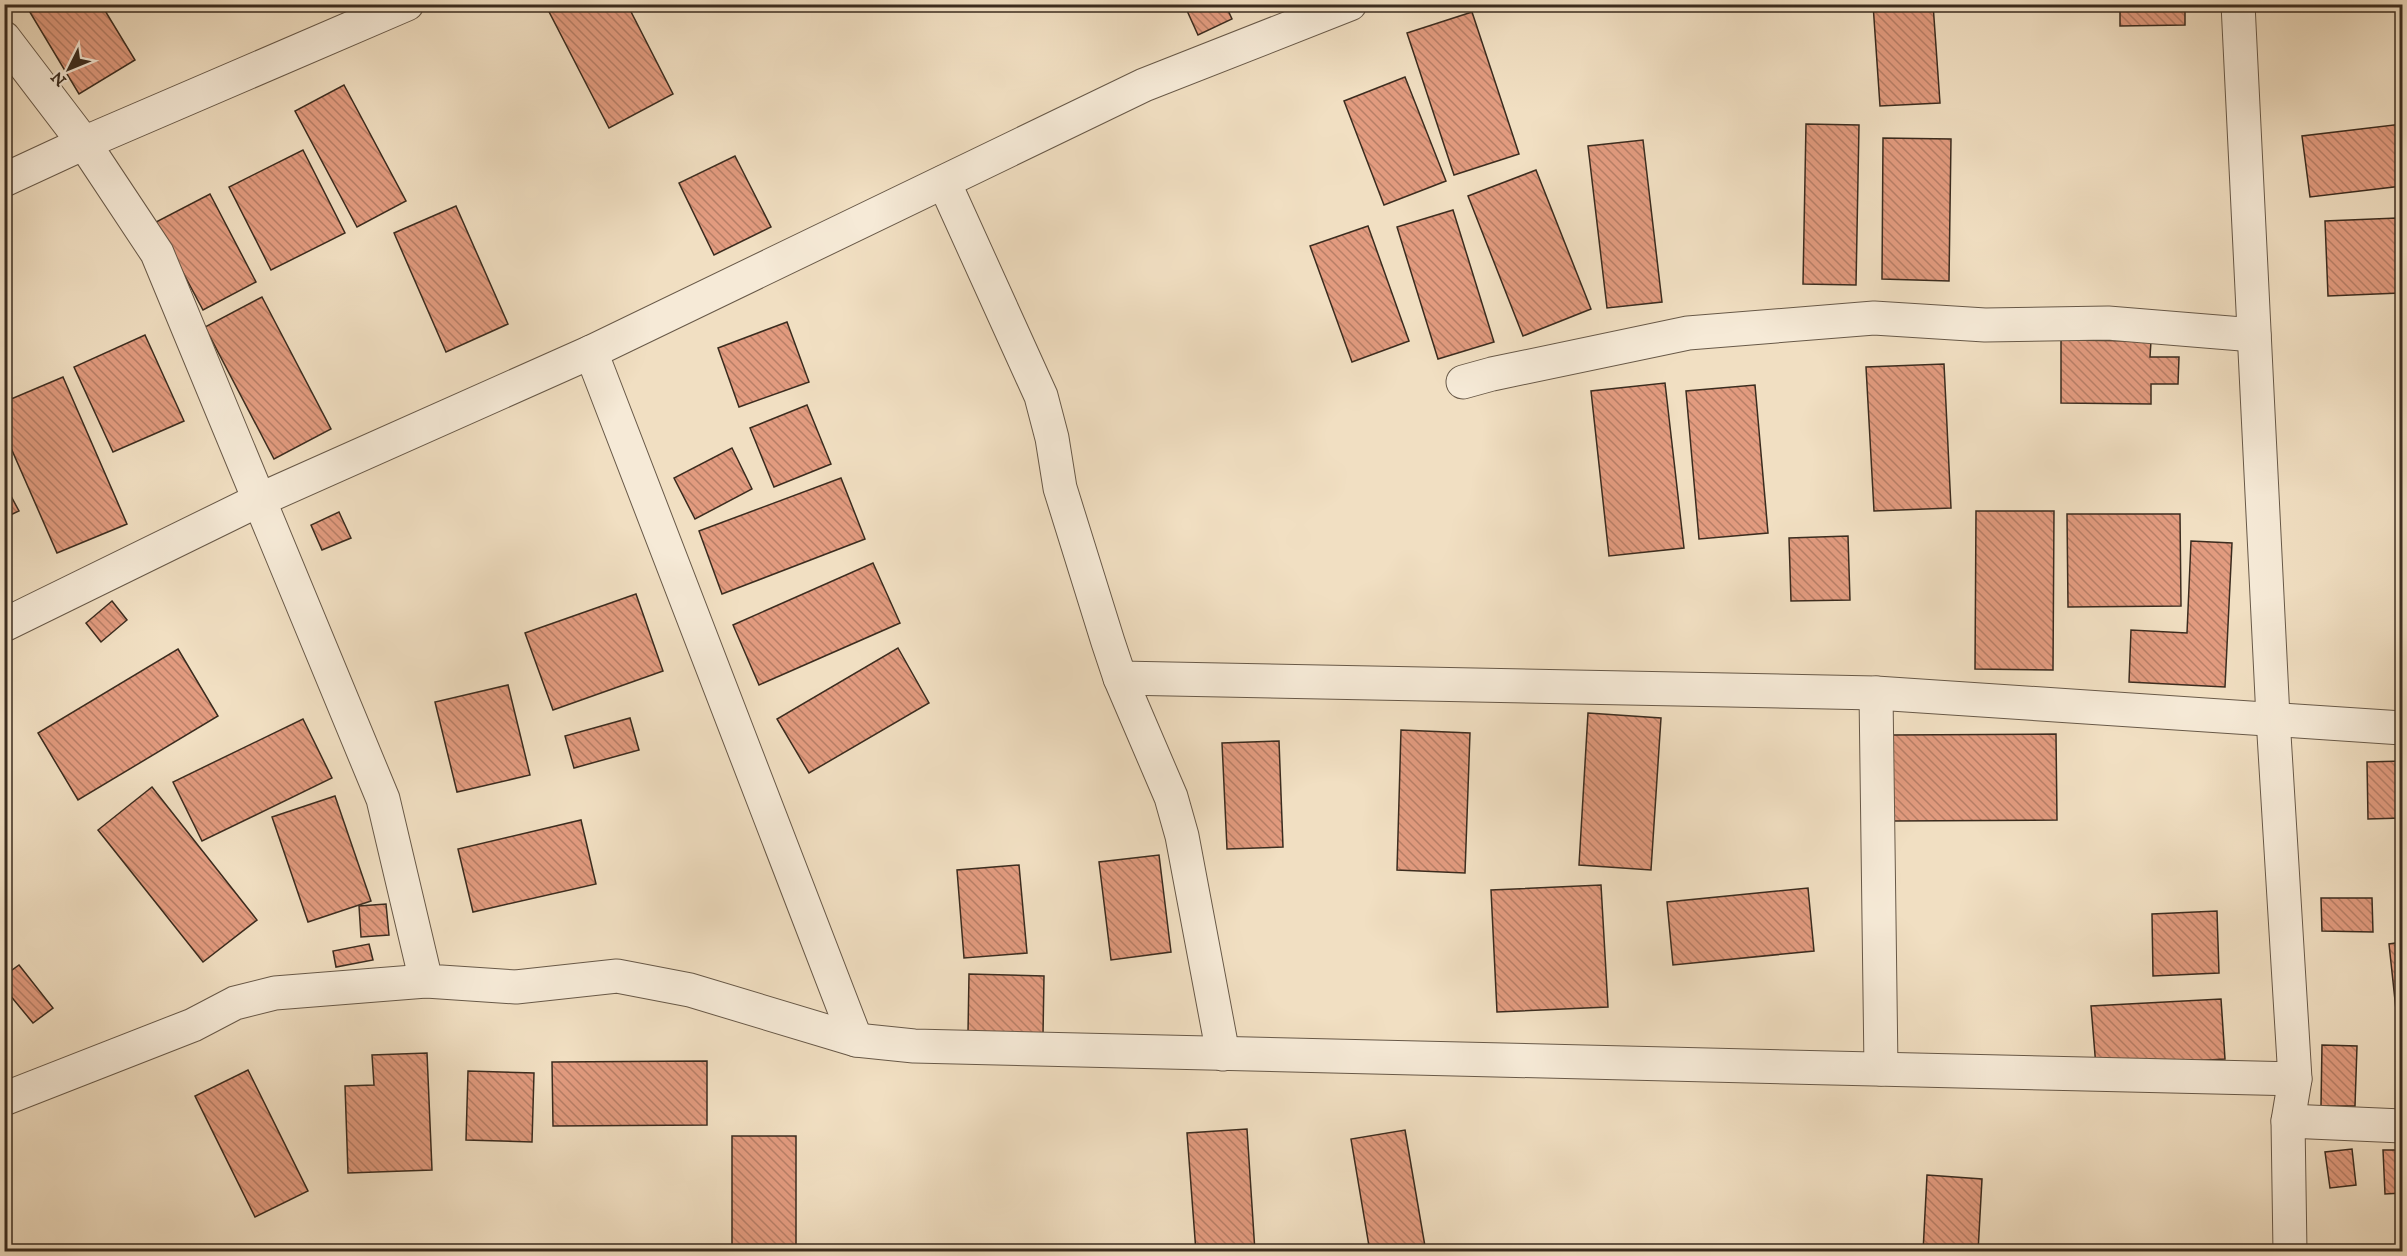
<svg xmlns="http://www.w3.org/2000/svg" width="2407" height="1256" viewBox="0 0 2407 1256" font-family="'IM FELL DW Pica',serif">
<defs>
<pattern id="building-back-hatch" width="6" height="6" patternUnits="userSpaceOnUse" patternTransform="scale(1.5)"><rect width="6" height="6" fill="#e29b7f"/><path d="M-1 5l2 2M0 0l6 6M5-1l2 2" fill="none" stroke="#b87f67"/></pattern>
</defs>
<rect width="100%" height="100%" fill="#f1dfc2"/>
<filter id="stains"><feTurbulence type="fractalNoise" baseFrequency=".00333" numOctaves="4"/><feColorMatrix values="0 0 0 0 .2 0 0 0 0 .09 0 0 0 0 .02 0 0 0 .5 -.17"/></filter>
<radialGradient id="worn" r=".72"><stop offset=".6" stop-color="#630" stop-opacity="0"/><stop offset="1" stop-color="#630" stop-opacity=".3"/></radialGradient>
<!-- building -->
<g fill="url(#building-back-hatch)" stroke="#3b2c1f" stroke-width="1.5">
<path d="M25 4H101L135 60 79 94Z"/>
<path d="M545 4H627L673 94 609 128Z"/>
<path d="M1184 4H1225L1232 19 1198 35Z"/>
<path d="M1873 4H1933L1940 103 1880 106Z"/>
<path d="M2120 4H2185V25L2120 26Z"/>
<path d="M1472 12 1519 154 1454 175 1407 33Z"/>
<path d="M1405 77 1446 181 1384 205 1344 101Z"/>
<path d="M344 85 406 201 357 227 295 111Z"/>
<path d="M1806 124 1859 125 1856 285 1803 284Z"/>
<path d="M2402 124V186L2310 197 2302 136Z"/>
<path d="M1883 138 1951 139 1949 281 1882 279Z"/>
<path d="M1643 140 1662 302 1607 308 1588 146Z"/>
<path d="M303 150 345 233 271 270 229 187Z"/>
<path d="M735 156 771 227 714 255 679 183Z"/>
<path d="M1536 170 1591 309 1523 336 1468 196Z"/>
<path d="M210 194 256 282 203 310 156 222Z"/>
<path d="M456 206 508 324 446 352 394 233Z"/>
<path d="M1453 210 1494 342 1438 359 1397 227Z"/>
<path d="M2397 218 2400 293 2328 296 2325 221Z"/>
<path d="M1368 226 1409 341 1352 362 1310 246Z"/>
<path d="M262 297 331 429 274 459 205 327Z"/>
<path d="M787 322 809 382 739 407 718 348Z"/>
<path d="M145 335 184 421 113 452 74 367Z"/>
<path d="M2061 340 2151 341 2150 357H2179L2178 384H2151V404L2061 403Z"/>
<path d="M1944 364 1951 508 1874 511 1866 367Z"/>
<path d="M63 377 127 524 57 553 4 432V402Z"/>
<path d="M1665 383 1684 548 1609 556 1591 391Z"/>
<path d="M1755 385 1768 533 1699 539 1686 391Z"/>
<path d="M807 405 831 464 774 487 750 428Z"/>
<path d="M732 448 752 489 695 519 674 478Z"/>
<path d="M841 478 865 539 722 594 699 531Z"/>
<path d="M4 483 19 511 4 518Z"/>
<path d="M1976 511H2054L2053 670 1975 669Z"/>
<path d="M339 512 351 538 322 550 311 525Z"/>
<path d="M2067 514H2180L2181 606 2068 607Z"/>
<path d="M1848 536 1850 600 1791 601 1789 538Z"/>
<path d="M2191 541 2232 543 2225 687 2129 682 2131 630 2187 633Z"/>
<path d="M873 563 900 623 759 685 733 625Z"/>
<path d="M636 594 663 671 553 710 525 633Z"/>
<path d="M112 601 127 620 101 642 86 623Z"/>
<path d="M898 648 929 703 809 773 777 719Z"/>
<path d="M178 649 218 716 78 800 38 733Z"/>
<path d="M508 685 530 775 457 792 435 702Z"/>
<path d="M1588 713 1661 718 1651 870 1579 865Z"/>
<path d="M630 718 639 750 574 768 565 736Z"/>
<path d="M303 719 332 778 202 841 173 782Z"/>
<path d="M1401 730 1470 733 1465 873 1397 870Z"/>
<path d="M2056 734 2057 820 1893 821 1892 735Z"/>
<path d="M1279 741 1283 847 1227 849 1222 743Z"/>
<path d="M2402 761V818L2368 819 2367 762Z"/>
<path d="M152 787 257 920 203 962 98 830Z"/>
<path d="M335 796 371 901 308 922 272 817Z"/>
<path d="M581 820 596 884 473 912 458 849Z"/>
<path d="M1159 855 1171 952 1111 960 1099 862Z"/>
<path d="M1019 865 1027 953 964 958 957 870Z"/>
<path d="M1601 885 1608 1007 1497 1012 1491 890Z"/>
<path d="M1808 888 1814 951 1673 965 1667 902Z"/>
<path d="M2321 898H2372L2373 932 2322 931Z"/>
<path d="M386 904 389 935 361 937 359 906Z"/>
<path d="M2217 911 2219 973 2153 976 2152 914Z"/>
<path d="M2402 942V1018L2397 1019 2389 944Z"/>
<path d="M369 944 373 960 336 967 333 951Z"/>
<path d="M19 965 53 1008 33 1023 4 988V976Z"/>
<path d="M969 974 1044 976 1043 1035 968 1033Z"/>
<path d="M2221 999 2225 1059 2096 1067 2091 1006Z"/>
<path d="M2322 1045 2357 1046 2355 1106H2321Z"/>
<path d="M427 1053 432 1170 348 1173 345 1086 374 1085 372 1055Z"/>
<path d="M707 1061V1125L553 1126 552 1062Z"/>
<path d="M248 1070 308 1191 255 1217 195 1096Z"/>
<path d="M468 1071 534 1073 532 1142 466 1140Z"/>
<path d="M1247 1129 1255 1252H1196L1187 1133Z"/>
<path d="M1405 1130 1426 1252H1370L1351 1139Z"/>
<rect x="732" y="1136" width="64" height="116"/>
<path d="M2352 1149 2356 1185 2330 1188 2325 1152Z"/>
<path d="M2383 1150H2402V1193L2385 1194Z"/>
<path d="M1927 1175 1982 1179 1978 1252H1923Z"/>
</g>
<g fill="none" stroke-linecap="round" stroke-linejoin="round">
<defs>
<g id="minor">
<path d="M2238 4 2273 718 2295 1079 2288 1121 2290 1252"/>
<path d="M4 38 84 143 157 253 383 799 426 981 516 987 617 976 690 990 856 1040 914 1046 2295 1079"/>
<path d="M4 180 84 143 407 4"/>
<path d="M944 182 1041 396 1052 438 1060 488 1108 642 1120 678 1171 797 1182 836 1223 1054"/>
<path d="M591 352 856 1040"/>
<path d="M1463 382 1492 374 1688 333 1874 318 1985 325 2108 323 2254 335"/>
<path d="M4 625 259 500 591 352 1144 85 1350 4"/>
<path d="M1120 678 1876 693 2402 728"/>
<path d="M1876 693 1881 1069"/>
<path d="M4 1099 193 1025 235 1003 275 993 426 981"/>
<path d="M2288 1121 2402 1126"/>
</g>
</defs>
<!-- minor casing -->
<use href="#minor" stroke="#685948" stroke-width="35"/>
<!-- minor -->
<use href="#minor" stroke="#f6ead7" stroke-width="33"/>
</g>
<!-- margin -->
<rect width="2407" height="1256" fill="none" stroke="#f1dfc2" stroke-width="24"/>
<rect x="6" y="6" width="2395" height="1244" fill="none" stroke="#3b2c1f" stroke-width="3"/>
<rect x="12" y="12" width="2383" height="1232" fill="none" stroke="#3b2c1f" stroke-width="1.5"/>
<!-- north arrow -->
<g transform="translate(69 69) rotate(227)" stroke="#f6ead7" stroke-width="4.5" paint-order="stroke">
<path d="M0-4.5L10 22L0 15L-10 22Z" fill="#3b2c1f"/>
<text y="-9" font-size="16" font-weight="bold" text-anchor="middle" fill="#3b2c1f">N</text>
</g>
<rect width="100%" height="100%" filter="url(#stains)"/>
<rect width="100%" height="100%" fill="url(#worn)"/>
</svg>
